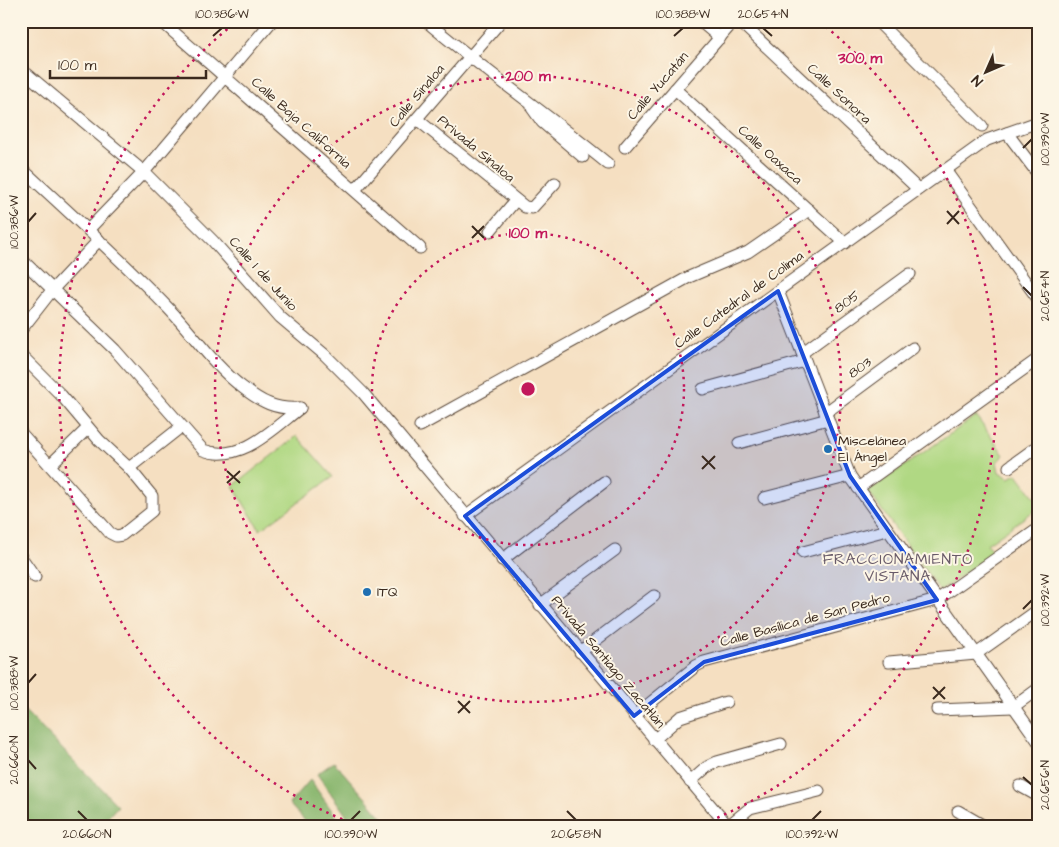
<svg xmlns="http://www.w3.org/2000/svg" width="1059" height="847" viewBox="0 0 1059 847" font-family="'Architects Daughter',sans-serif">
<rect width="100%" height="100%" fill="#fcf5e5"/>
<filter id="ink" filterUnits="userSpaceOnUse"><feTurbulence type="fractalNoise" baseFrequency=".02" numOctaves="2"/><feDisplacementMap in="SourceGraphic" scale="10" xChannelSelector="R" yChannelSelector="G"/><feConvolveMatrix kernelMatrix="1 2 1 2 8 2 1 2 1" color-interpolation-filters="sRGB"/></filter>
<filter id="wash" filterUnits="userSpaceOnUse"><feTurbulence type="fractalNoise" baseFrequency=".0096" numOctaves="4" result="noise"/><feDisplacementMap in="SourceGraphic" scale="20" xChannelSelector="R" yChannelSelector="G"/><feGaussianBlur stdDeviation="1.12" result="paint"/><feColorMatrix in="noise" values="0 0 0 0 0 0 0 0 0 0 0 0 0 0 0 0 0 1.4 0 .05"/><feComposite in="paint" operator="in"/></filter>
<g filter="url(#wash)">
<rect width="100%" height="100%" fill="#f5dfc1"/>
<!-- green -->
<g fill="#b0d883" stroke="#768150">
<path d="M976 416 1004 455 997 462 999 472 1009 478 1017 474 1038 502V508L987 544 993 553 940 591 868 491Z"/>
<path d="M297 436 333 477 260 530 233 486Z"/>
</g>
<!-- forest -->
<g fill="#8cb871" stroke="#647148">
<path d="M21 707 118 806 99 826H21Z"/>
<path d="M334 762 390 826H354L317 774Z"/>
<path d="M310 780 343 826H310L289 804Z"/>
</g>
</g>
<g filter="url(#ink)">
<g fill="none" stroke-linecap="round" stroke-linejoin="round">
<defs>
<g id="minor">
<path d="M161 21 420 248"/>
<path d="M426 21C485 71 548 115 608 164"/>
<path d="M700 21 720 38"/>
<path d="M739 21 918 189"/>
<path d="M877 21 982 126"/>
<path d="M21 69 144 172 213 241 280 317 325 355 363 393 728 826 750 808 819 791"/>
<path d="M675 89 845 243"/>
<path d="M532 108 542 122 583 157"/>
<path d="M418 120 525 207 532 208 555 183"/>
<path d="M1007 133 1038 174"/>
<path d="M625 147 734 21"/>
<path d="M21 168C71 214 122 260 169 309 194 335 213 365 242 387 261 402 276 410 300 408"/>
<path d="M945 170 1038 299"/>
<path d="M355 190 501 21"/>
<path d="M89 229 144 172 272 21"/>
<path d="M490 231 515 201"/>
<path d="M21 259 115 350 203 450C240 464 273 429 300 408"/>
<path d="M778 291 850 476 1038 741"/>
<path d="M21 330 53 289 99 240"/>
<path d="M802 353 910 274"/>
<path d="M21 355 61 395 99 440 129 468 152 496V511L122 535 116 536 110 533 21 433"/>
<path d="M703 389 805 361"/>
<path d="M825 413 913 348"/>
<path d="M420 426 689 277 748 252 809 210"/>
<path d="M739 443 828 419"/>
<path d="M51 464 88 428"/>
<path d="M1009 467 1038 446"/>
<path d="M129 468 181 427"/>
<path d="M858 488 1038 359"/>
<path d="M764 498 850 476"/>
<path d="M465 516 987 140 1038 122"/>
<path d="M803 552 887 530"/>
<path d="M21 557 35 577"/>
<path d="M502 560 604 482"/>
<path d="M540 605 615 550"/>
<path d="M580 652 654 596"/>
<path d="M889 662 976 654 1038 610"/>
<path d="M937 710 1013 707 1038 689"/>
<path d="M634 716 696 666 704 662 937 600 1038 529"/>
<path d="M654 740 680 717 726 702"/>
<path d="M690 782 707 767 717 762 781 744"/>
<path d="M1020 786 1038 796"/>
<path d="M958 811 984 826"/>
</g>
</defs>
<!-- minor casing -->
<use href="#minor" stroke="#574536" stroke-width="13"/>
<!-- minor -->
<use href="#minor" stroke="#fff" stroke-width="11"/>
</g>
</g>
<!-- marked area -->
<path fill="#1d4ed8" fill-opacity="0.2" stroke="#1d4ed8" stroke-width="4" stroke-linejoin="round" d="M778 291 850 476 937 600 704 662 634 716 465 516Z"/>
<!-- ticks -->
<path fill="none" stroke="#3b2a1e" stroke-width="2" d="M763 28 772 36M213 36 222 28M674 36 683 28M1023 148 1032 139M947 211 959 224M28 222 36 213M947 224 959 211M472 226 484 238M472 238 484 226M1023 287 1032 296M702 456 715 469M702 469 715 456M227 471 240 483M227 483 240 471M1023 609 1032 600M28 683 36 674M933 687 945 699M933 699 945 687M458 701 470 713M458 713 470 701M28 760 36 769M1023 777 1032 785M78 811 87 820M567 811 576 820M351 820 360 811M812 820 821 811"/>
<!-- distance rings -->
<g fill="none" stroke="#c2185b" stroke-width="2.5" stroke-dasharray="2.5 5">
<circle cx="528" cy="389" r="156"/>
<circle cx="528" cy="389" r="313"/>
<path d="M356 825A469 469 0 0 1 236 22M820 22A469 469 0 0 1 700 825"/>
</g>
<!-- markers -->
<g fill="#1f6fb2" stroke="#fcf5e5" stroke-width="2">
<circle cx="828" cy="449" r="5"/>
<circle cx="367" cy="592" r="5"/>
</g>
<g text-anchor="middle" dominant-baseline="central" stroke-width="4" stroke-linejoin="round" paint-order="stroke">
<!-- street labels -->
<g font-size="14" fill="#3b2a1e" stroke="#fcf5e5">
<text transform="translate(658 86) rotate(-49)">Calle Yucatán</text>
<text transform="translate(839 94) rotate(43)">Calle Sonora</text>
<text transform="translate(417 96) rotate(-50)">Calle Sinaloa</text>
<text transform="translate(301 123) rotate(42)">Calle Baja California</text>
<text transform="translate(476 149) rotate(40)">Privada Sinaloa</text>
<text transform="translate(770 155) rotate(42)">Calle Oaxaca</text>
<text transform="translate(263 274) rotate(48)">Calle 1 de Junio</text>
<text transform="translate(739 300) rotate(-36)">Calle Catedral de Colima</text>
<text transform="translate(847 302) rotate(-36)">805</text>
<text transform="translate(860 368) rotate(-36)">803</text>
<text transform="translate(805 620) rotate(-15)">Calle Basílica de San Pedro</text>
<text transform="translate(608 662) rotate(50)">Privada Santiago Zacatlán</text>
</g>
<!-- poi labels -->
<g font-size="14" fill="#3b2a1e" stroke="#fcf5e5" text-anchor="start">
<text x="838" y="441">Miscelánea<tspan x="838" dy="16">El Ángel</tspan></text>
<text x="377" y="592">ITQ</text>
</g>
<!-- neighbourhood labels -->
<g font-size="15" letter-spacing="1" fill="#695b69" stroke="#fcf5e5">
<text x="898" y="559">FRACCIONAMIENTO<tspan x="898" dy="17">VISTANA</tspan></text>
</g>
</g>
<circle cx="528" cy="389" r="8" fill="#c2185b" stroke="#fcf5e5" stroke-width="2.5"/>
<g font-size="15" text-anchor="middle" font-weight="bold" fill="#c2185b" stroke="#fcf5e5" stroke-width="4" stroke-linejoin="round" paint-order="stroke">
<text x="860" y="63">300 m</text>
<text x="528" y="81">200 m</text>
<text x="528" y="238">100 m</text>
</g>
<!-- margin -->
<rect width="1059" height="847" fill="none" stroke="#fcf5e5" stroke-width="55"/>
<!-- north arrow -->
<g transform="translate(986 72) rotate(225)" stroke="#fcf5e5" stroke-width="4" paint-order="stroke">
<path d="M0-4L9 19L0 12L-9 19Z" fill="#3b2a1e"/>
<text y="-8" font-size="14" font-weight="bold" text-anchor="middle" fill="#3b2a1e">N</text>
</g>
<!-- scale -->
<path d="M50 70v8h156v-8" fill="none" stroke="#3b2a1e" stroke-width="2.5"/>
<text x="58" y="70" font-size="15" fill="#3b2a1e" stroke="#fcf5e5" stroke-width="4" paint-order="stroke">100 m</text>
<rect x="28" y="28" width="1004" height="792" fill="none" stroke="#3b2a1e" stroke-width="2"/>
<g font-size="12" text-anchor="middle" fill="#3b2a1e">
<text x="222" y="18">100.386°W</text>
<text x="683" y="18">100.388°W</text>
<text x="763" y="18">20.654°N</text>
<text transform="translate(1045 139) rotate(-90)" y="4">100.390°W</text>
<text transform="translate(14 222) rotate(-90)" y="4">100.386°W</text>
<text transform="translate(1045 296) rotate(-90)" y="4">20.654°N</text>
<text transform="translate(1045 600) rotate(-90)" y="4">100.392°W</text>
<text transform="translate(14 683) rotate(-90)" y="4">100.388°W</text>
<text transform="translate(14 760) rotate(-90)" y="4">20.660°N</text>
<text transform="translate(1045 785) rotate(-90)" y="4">20.656°N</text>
<text x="87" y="838">20.660°N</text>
<text x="351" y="838">100.390°W</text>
<text x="576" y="838">20.658°N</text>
<text x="812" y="838">100.392°W</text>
</g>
</svg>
